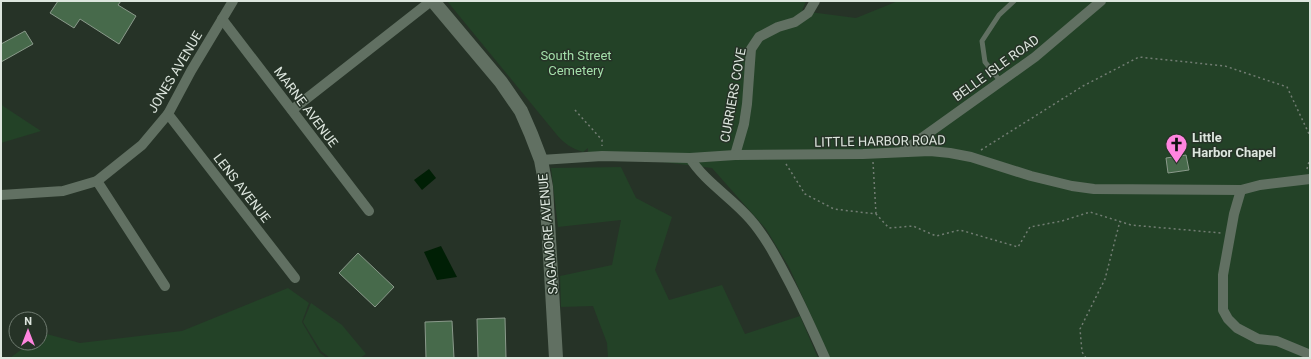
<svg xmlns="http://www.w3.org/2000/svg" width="1311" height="359" viewBox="0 0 1311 359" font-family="Roboto,sans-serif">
<rect width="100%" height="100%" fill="#263327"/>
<!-- green -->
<g fill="#234227">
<path d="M447 1H806L802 11 856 18 898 1H1310V358H829L819 333 789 267 766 229 712 168 588 153V148L583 152C571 148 565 144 557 135Z"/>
<path d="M1 102 3 106 41 131 1 143Z"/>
<path d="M621 167 636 198 672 217 655 270 669 300 722 285 745 334 800 316 818 358H608L607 343 593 306 561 307 560 276 612 265 621 220 558 227 551 168Z"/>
<path d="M288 288 309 303 302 322 320 353 327 358H10L30 343H40V335L43 333 80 343 182 331Z"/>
<path d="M311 303 342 325 366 354 360 358H330L321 351 303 322Z"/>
</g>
<!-- water -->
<g fill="#001f05">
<path d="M429 169 436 178 422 190 414 180Z"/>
<path d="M441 246 457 277 437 280 424 252Z"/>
</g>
<!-- building -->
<g fill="#476a4b" stroke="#8a9a8b">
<path d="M58 1H121L118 5 136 16 119 44 80 19 74 28 50 13Z"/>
<path d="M25 31 33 44 1 62V44Z"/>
<path d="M1186 155 1189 170 1168 173 1166 158Z"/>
<path d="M358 253 394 287 375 307 339 273Z"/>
<path d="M505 318 506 358H478L477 319Z"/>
<path d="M452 321 454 358H426L425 322Z"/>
</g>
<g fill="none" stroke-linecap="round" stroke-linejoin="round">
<!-- path -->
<g stroke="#727d73" stroke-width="1.5" stroke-dasharray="2 3" stroke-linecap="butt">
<path d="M575 110 602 140V146"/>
<path d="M981 150 1083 86 1139 57 1225 66 1287 87 1310 136"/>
<path d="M873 162 876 214"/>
<path d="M786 164 805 194 834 209 876 214 889 228 913 226 936 236 960 230 1018 247 1030 227 1062 221 1090 212 1131 225 1221 233"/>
<path d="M1307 169 1310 158"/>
<path d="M1086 358 1082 352 1080 329 1105 279 1120 221"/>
</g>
<!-- lane -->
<path stroke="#617062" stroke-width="5" d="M1001 82 985 62 982 41 999 15 1014 1"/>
<!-- street -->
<g stroke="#617062" stroke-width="10">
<path d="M222 19 369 211"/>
<path d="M292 110 431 1"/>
<path d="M168 114 295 278"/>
<path d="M902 152 1035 57 1101 1"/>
<path d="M735 155 744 124 747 104 751 49 759 37 778 27 795 22 808 13 815 1"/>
<path d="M690 158C704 181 732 198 750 219 765 236 776 257 787 278 801 304 813 331 825 358"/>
<path d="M541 160 602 156 690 158 735 155 863 154 930 151 950 153 971 157 1031 176 1072 186 1094 189 1241 190 1260 185 1310 179"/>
<path d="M97 181 165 286"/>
<path d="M1241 190 1234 214 1223 275V310L1228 319 1237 328 1258 339 1277 341 1306 353 1310 358"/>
<path d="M1 195 63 191 97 181 142 145 168 114 191 71 233 1"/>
</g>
<!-- secondary -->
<path stroke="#617062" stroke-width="14" d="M433 1 501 82 521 111 531 134 541 160 546 187 547 205 556 358"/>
</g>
<!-- icons -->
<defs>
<symbol id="church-pin" viewBox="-11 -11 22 30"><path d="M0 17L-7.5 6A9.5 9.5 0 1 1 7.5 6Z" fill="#ff85df" stroke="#263327"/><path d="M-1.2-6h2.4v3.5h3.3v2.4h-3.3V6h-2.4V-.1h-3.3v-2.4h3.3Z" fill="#111"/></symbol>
</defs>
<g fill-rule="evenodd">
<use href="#church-pin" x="1164" y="132" width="25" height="34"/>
</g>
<g text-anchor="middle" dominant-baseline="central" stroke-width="3" stroke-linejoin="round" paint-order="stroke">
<!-- park labels -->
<g font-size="13" fill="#a4dfaa" stroke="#263327">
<text x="576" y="55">South Street<tspan x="576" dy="15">Cemetery</tspan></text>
</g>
<!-- street labels -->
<g font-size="13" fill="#dde6de" stroke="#263327">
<text transform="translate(996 68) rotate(-36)">BELLE ISLE ROAD</text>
<text transform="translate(175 72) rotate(-59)">JONES AVENUE</text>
<text transform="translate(733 95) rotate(-80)">CURRIERS COVE</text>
<text transform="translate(306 107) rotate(53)">MARNE AVENUE</text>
<text transform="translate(880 141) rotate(-1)">LITTLE HARBOR ROAD</text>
<text transform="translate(242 188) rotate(52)">LENS AVENUE</text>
<text transform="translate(548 234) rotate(-95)">SAGAMORE AVENUE</text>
</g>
<!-- poi labels -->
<g font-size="13" font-weight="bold" fill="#dde6de" stroke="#263327" text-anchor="start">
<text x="1192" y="137">Little<tspan x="1192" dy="15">Harbor Chapel</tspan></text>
</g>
</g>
<!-- border -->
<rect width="1311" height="359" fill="none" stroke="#dde6de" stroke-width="4"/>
<!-- north arrow -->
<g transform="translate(28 331)"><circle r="19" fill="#263327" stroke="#6f7b70"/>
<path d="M0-3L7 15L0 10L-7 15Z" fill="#ff85df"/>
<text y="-6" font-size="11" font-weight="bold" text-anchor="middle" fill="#dde6de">N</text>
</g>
</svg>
